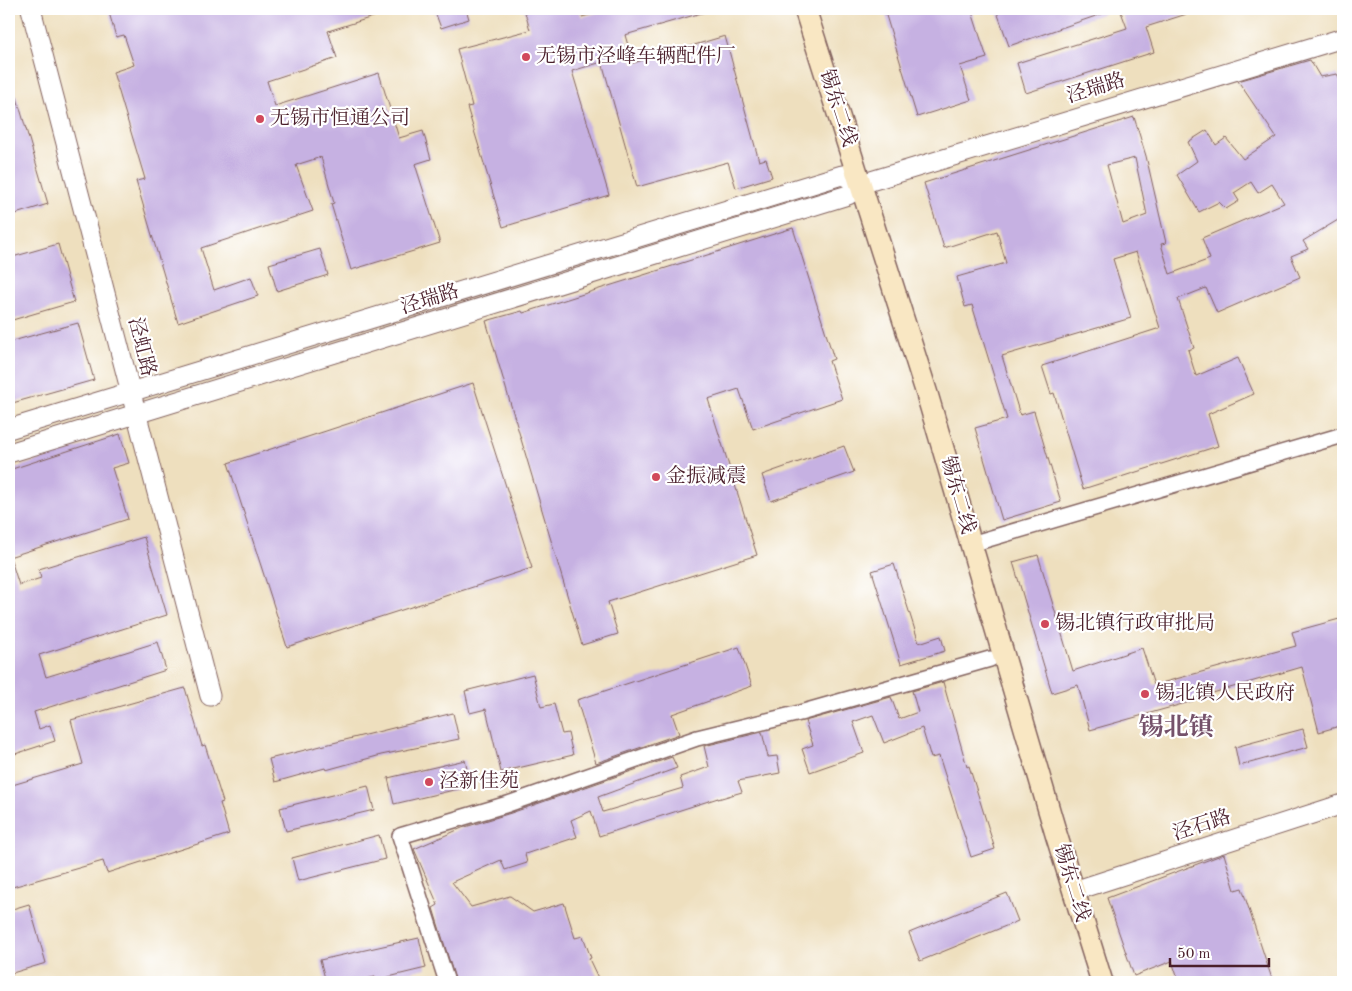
<svg xmlns="http://www.w3.org/2000/svg" width="1352" height="991" viewBox="0 0 1352 991" font-family="'Old Standard TT','Noto Serif SC',serif">
<rect width="100%" height="100%" fill="#fff"/>
<filter id="ink" filterUnits="userSpaceOnUse"><feTurbulence type="fractalNoise" baseFrequency=".02" numOctaves="2"/><feDisplacementMap in="SourceGraphic" scale="10" xChannelSelector="R" yChannelSelector="G"/><feConvolveMatrix kernelMatrix="1 2 1 2 8 2 1 2 1" color-interpolation-filters="sRGB"/></filter>
<filter id="wash" filterUnits="userSpaceOnUse"><feTurbulence type="fractalNoise" baseFrequency=".0096" numOctaves="4" result="noise"/><feDisplacementMap in="SourceGraphic" scale="20" xChannelSelector="R" yChannelSelector="G"/><feGaussianBlur stdDeviation="1.12" result="paint"/><feColorMatrix in="noise" values="0 0 0 0 0 0 0 0 0 0 0 0 0 0 0 0 0 1.4 0 .05"/><feComposite in="paint" operator="in"/></filter>
<g filter="url(#wash)">
<rect width="100%" height="100%" fill="#eedfbe"/>
<g id="blocks">
<!-- building -->
<g fill="#c6b1e2" fill-rule="evenodd">
<path d="M108 9H391L392 11 328 31 337 58 267 81 275 106 379 73 399 138 423 131 431 159 415 164 440 243 351 270 331 204 334 203 321 157 296 165 313 211 201 248 214 290 251 277 258 296 178 323 136 181 145 179 113 72 134 65 124 35 116 37Z"/>
<path d="M434 9H466L469 19 441 28Z"/>
<path d="M524 9H579L582 17 610 9H704L705 12 625 35 633 63 725 36 759 161 766 159 772 177 736 188 728 162 637 187 602 62 572 71 609 195 503 227 467 107 472 106 457 49 530 30Z"/>
<path d="M884 9H971L987 58 960 66 971 100 917 117Z"/>
<path d="M996 9H1112L1113 10 1009 46Z"/>
<path d="M1120 9H1196V11L1146 27 1154 52 1026 93 1017 63 1127 28Z"/>
<path d="M1310 60 1320 77 1337 74 1343 84V217L1303 241 1308 249 1291 256 1300 277 1217 313 1206 288 1178 299 1194 348 1188 350 1196 376 1238 358 1254 394 1208 414 1218 446 1083 489 1054 393 1051 394 1042 366 1160 328 1136 252 1113 259 1131 318 1002 356 1020 415 1034 411 1061 502 1002 520 975 428 1007 419 972 305 965 307 957 277 1006 263 997 231 944 248 924 183 1134 117 1146 156 1166 243 1161 244 1170 274 1210 259 1202 238 1284 203 1272 184 1258 193 1251 182 1234 193 1239 201 1226 209 1219 202 1199 212 1177 175 1197 161 1188 142 1207 130 1216 145 1226 138 1243 159 1276 137 1238 81ZM1135 158 1147 215 1123 224 1107 165Z"/>
<path d="M12 81 48 204 9 216V82Z"/>
<path d="M793 228 834 359 829 361 842 399 753 429 739 389 708 399 757 555 608 602 618 634 582 645 486 321 522 311 523 313Z"/>
<path d="M58 244 74 302 9 321V258Z"/>
<path d="M320 249 328 275 277 291 269 264Z"/>
<path d="M78 323 94 380 9 404V342Z"/>
<path d="M473 383 532 568 287 647 228 463Z"/>
<path d="M120 434 129 463 112 468 128 519 9 557V512L14 511 9 493V470Z"/>
<path d="M844 446 854 472 771 501 762 475Z"/>
<path d="M144 537 167 615 39 655 46 677 158 642 166 670 34 712 39 729 50 725 55 741 9 756V560H11L19 585 41 578 39 569Z"/>
<path d="M1038 555 1073 671 1142 648 1154 685 1296 646 1292 632 1343 618V662L1339 663 1343 680V725L1319 732 1302 667 1192 699 1193 701 1090 730 1078 685 1052 693 1013 562Z"/>
<path d="M894 564 919 643 941 636 945 651 901 664 872 571Z"/>
<path d="M739 647 752 686 672 714 679 734 596 763 577 700Z"/>
<path d="M533 674 541 707 554 704 562 734 568 733 573 755 501 772 486 709 470 713 465 691Z"/>
<path d="M943 682 967 767 969 766 995 849 971 857 939 756 931 758 922 728 884 743 873 715 853 722 864 753 810 772 802 749 813 745 805 721 891 697 899 719 918 712 912 691Z"/>
<path d="M185 688 202 746 205 745 223 802 220 803 229 834 107 873 103 861 9 888V786L83 764 71 720Z"/>
<path d="M453 713 459 739 381 755 326 770 325 768 275 782 269 759Z"/>
<path d="M1303 729 1308 747 1239 766 1235 747Z"/>
<path d="M762 732 768 757 777 756 780 773 738 781 742 792 718 799V798L599 836 591 811 571 820 577 837 525 854 527 863 505 870 501 860 452 882 471 907 510 896 533 912 564 903 575 938 583 936 591 958 589 959 600 982H456L433 908 438 905 414 849 462 828 511 813 672 757 677 768 598 797 603 812 683 788 680 777 709 767 704 746Z"/>
<path d="M465 760 471 786 394 804 388 778Z"/>
<path d="M368 786 374 810 286 831 280 808Z"/>
<path d="M379 835 385 859 298 881 292 858Z"/>
<path d="M1224 854 1235 890 1242 888 1273 982H1179L1172 961 1134 976 1107 898Z"/>
<path d="M1007 893 1018 921 920 961 909 933Z"/>
<path d="M29 904 46 963 9 974V910Z"/>
<path d="M419 938 426 968 376 980 375 977 352 982H326L320 960Z"/>
</g>
</g>
</g>
<g filter="url(#ink)">
<use href="#blocks" fill-opacity="0" stroke="#83625e" stroke-width="1"/>
<g fill="none" stroke-linecap="round" stroke-linejoin="round">
<defs>
<g id="minor">
<path d="M971 544 1343 435"/>
<path d="M447 982 400 836 508 804 697 738 800 713 990 659"/>
</g>
<g id="tertiary">
<path d="M31 9 210 696"/>
<path d="M9 429 842 175 861 184"/>
<path d="M9 453 848 195 861 184 1343 38"/>
<path d="M1074 891 1343 804"/>
</g>
<path id="secondary" d="M805 9 927 394 1056 834 1102 982"/>
</defs>
<!-- minor casing -->
<use href="#minor" stroke="#83625e" stroke-width="18"/>
<!-- tertiary casing -->
<use href="#tertiary" stroke="#83625e" stroke-width="21"/>
<!-- secondary casing -->
<use href="#secondary" stroke="#83625e" stroke-width="24"/>
<!-- minor -->
<use href="#minor" stroke="#fff" stroke-width="15"/>
<!-- tertiary -->
<use href="#tertiary" stroke="#fff" stroke-width="19"/>
<!-- secondary -->
<use href="#secondary" stroke="#f9e7c3" stroke-width="21"/>
</g>
</g>
<!-- markers -->
<g fill="#d1495b" stroke="#fff" stroke-width="2">
<circle cx="526" cy="57" r="5"/>
<circle cx="260" cy="119" r="5"/>
<circle cx="656" cy="477" r="5"/>
<circle cx="1045" cy="624" r="5"/>
<circle cx="1145" cy="694" r="5"/>
<circle cx="429" cy="782" r="5"/>
</g>
<g text-anchor="middle" dominant-baseline="central" stroke-width="4.5" stroke-linejoin="round" paint-order="stroke">
<!-- poi labels -->
<g font-size="20" fill="#4a1f2b" stroke="#fff" text-anchor="start">
<text x="536" y="57">无锡市泾峰车辆配件厂</text>
<text x="270" y="119">无锡市恒通公司</text>
<text x="666" y="477">金振减震</text>
<text x="1055" y="624">锡北镇行政审批局</text>
<text x="1155" y="694">锡北镇人民政府</text>
<text x="439" y="782">泾新佳苑</text>
</g>
<!-- street labels -->
<g font-size="20" fill="#4a1f2b" stroke="#fff">
<text transform="translate(1096 89) rotate(-17)">泾瑞路</text>
<text transform="translate(837 108) rotate(72)">锡东二线</text>
<text transform="translate(430 300) rotate(-17)">泾瑞路</text>
<text transform="translate(141 347) rotate(76)">泾虹路</text>
<text transform="translate(957 495) rotate(74)">锡东二线</text>
<text transform="translate(1202 826) rotate(-18)">泾石路</text>
<text transform="translate(1071 883) rotate(73)">锡东二线</text>
</g>
<!-- district labels -->
<g font-size="25" font-weight="bold" fill="#75526b" stroke="#fff">
<text x="1176" y="728">锡北镇</text>
</g>
</g>
<!-- margin -->
<rect width="1352" height="991" fill="none" stroke="#fff" stroke-width="30"/>
<!-- scale -->
<path d="M1170 958v8h99v-8" fill="none" stroke="#4a1f2b" stroke-width="2.5"/>
<text x="1177" y="958" font-size="15" fill="#4a1f2b" stroke="#ffffff" stroke-width="4" paint-order="stroke">50 m</text>
</svg>
